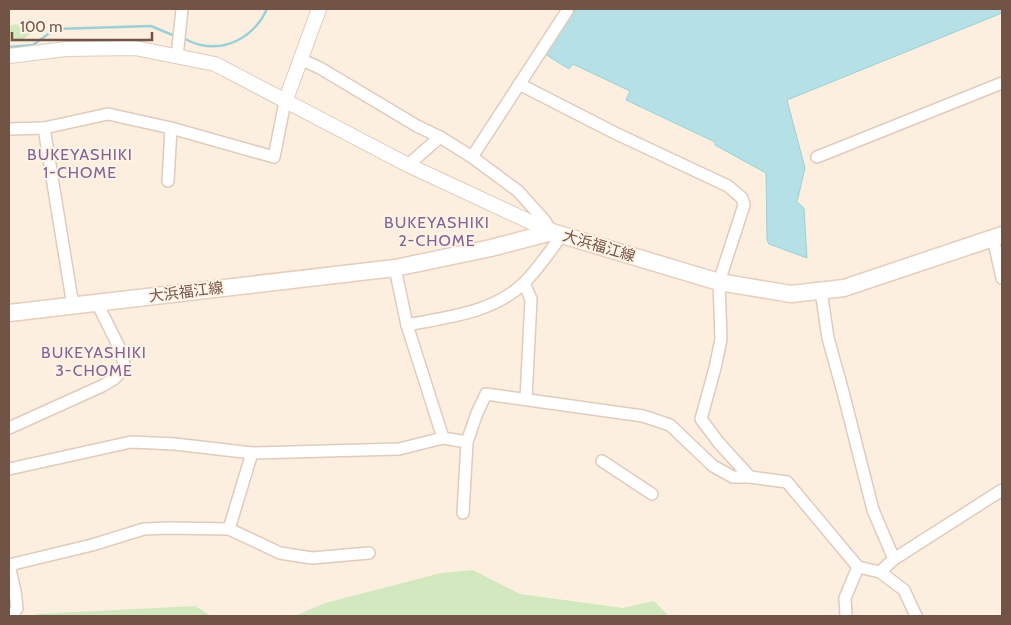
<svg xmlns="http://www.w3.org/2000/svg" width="1011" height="625" viewBox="0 0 1011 625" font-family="Cabin,'Noto Sans JP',sans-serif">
<rect width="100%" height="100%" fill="#fcefdf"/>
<!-- green -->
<g fill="#d2e9bf">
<path d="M22 24 30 34 22 40 9 42V25Z"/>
<path d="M473 570 520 594 623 608 654 601 669 616H295L325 603 441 573Z"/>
<path d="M195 606 211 616H34L35 614Z"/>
</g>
<!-- water -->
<path fill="#b5e0e5" stroke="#9bd1d6" d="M576 9H1002V13L787 100 805 168 797 202 804 208 807 258 769 244 767 240 766 173 715 145V142L626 100 630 91 573 64 569 69 548 56 546 52Z"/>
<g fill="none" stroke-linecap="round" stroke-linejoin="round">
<!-- stream -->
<g stroke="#9bd1d6" stroke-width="2.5">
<path d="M183 38C189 41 195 44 201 45 229 51 255 35 267 9"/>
<path d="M9 47 33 45 55 29 151 26 175 36"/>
</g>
<defs>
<g id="minor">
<path d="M177 57 182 9"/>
<path d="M300 59 320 68 417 126 440 137 472 157 518 191 544 220 552 232"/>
<path d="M519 84 617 134 728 186 742 198 744 205 719 282 721 339 715 368 701 419 719 443 750 477"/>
<path d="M44 128 73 306"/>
<path d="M9 129 44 128 108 114 171 128 274 157 285 102"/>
<path d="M472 157 567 11"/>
<path d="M817 157 1002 83"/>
<path d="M408 165 440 137"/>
<path d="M168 181 171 128"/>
<path d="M993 238 1002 278"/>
<path d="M395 268 407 325 443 438"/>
<path d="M524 283 531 299 526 399"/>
<path d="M821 291 828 338 843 392 873 510 894 559"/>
<path d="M407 325C447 317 493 313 524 283 538 269 550 251 562 235"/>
<path d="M9 428 102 386 114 379 125 367 119 347 97 303"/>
<path d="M602 461 652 494"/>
<path d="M9 469 131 442 175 444 252 453 399 449 443 438 467 442"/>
<path d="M463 513 467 442 477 413 486 394 643 416 670 425 713 466 733 477H750L787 482 858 567 880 572 894 559 1002 490"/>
<path d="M229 529 252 453"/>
<path d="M9 565 92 545 144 529 168 528 229 529 280 553 312 558 369 553"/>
<path d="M9 565 15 591 17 608 12 616"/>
<path d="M880 572 904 590 916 616"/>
<path d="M846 616 845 598 858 567"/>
</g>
<g id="tertiary">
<path d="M9 56 66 49 135 48 215 64 408 165 552 232"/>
<path d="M285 102 319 9"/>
</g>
<path id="secondary" d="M9 313 395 268 491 248 552 232 719 282 791 294 844 288 1002 235"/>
</defs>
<!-- minor casing -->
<use href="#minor" stroke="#e0cbbc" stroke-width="14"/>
<!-- tertiary casing -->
<use href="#tertiary" stroke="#e0cbbc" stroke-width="16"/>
<!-- secondary casing -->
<use href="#secondary" stroke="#e7cdbc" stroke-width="19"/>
<!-- minor -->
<use href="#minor" stroke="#fff" stroke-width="11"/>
<!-- tertiary -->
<use href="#tertiary" stroke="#fff" stroke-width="14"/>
<!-- secondary -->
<use href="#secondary" stroke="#fff" stroke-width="16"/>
</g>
<g text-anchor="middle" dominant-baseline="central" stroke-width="4" stroke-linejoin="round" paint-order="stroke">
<!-- street labels -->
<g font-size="15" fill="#725447" stroke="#fff3e5">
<text transform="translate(599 246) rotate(17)">大浜福江線</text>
<text transform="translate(186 292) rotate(-7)">大浜福江線</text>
</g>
<!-- neighbourhood labels -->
<g font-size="16" letter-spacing="1" fill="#826396" stroke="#fff3e5">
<text x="80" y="154">BUKEYASHIKI<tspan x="80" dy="18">1-CHOME</tspan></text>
<text x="437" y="222">BUKEYASHIKI<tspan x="437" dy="18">2-CHOME</tspan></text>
<text x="94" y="352">BUKEYASHIKI<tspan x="94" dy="18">3-CHOME</tspan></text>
</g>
</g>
<!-- border -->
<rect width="1011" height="625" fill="none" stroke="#725447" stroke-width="20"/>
<!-- scale -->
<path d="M12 32v8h140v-8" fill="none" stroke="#725447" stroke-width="2.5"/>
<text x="20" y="32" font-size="15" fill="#725447" stroke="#fff3e5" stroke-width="4" paint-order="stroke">100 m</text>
</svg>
